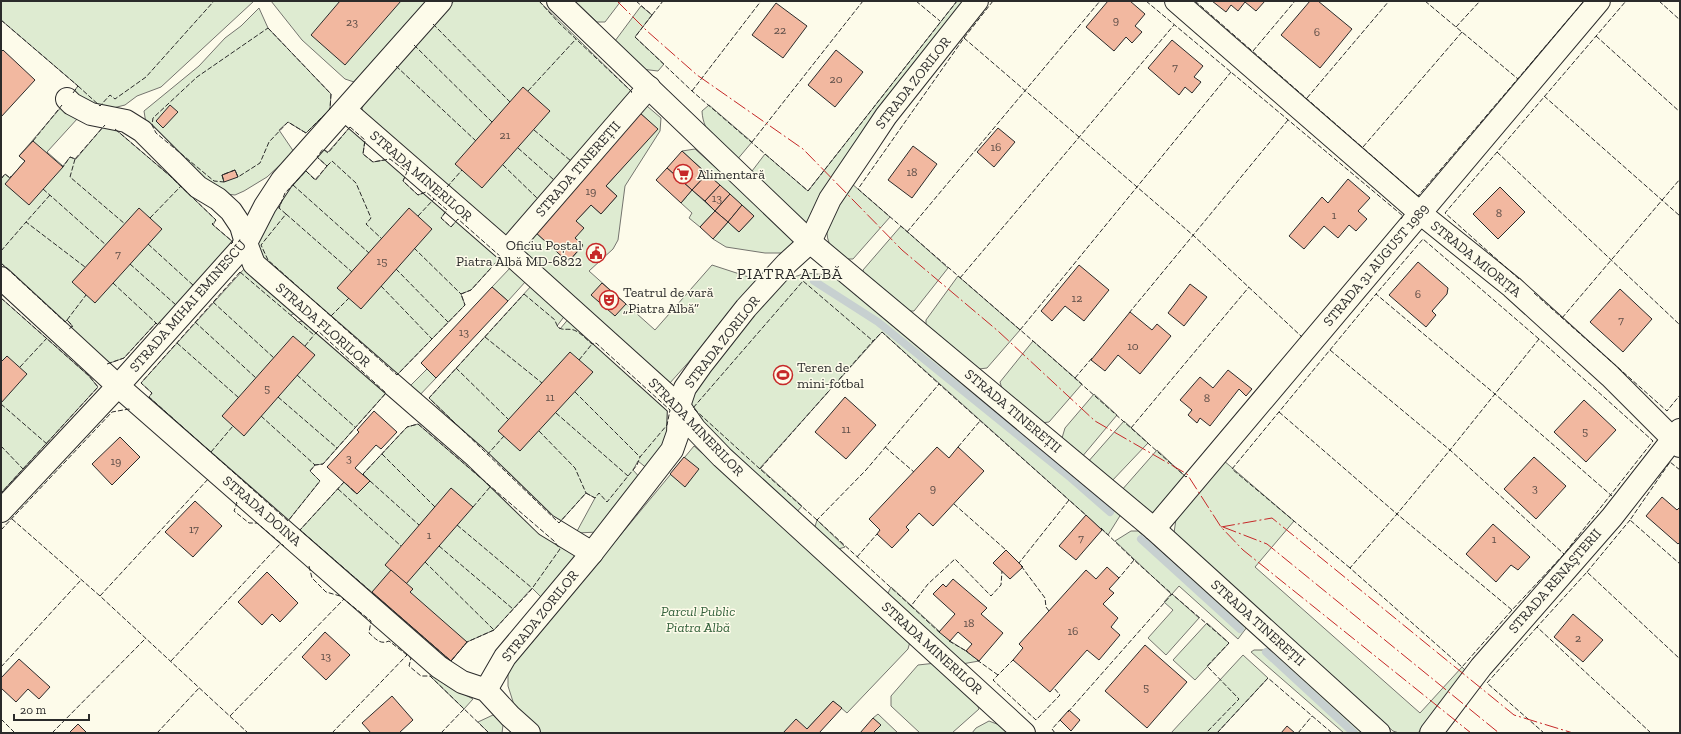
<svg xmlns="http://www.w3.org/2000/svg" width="1681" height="734" viewBox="0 0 1681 734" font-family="'Zilla Slab',serif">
<rect width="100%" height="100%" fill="#fdfbea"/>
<!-- green -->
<g fill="#deebd1" stroke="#74746e">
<path d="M1 1H254L161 87 137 96 125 105 109 109 71 95 78 86 1 20Z"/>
<path d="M271 1H426L354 82 345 79 302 40Z"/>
<path d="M454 1H539L632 92 504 239 364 116 362 108 368 97Z"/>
<path d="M575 1H621L605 22H597Z"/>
<path d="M957 1H969L806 225 749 175 765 154 808 191Z"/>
<path d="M641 6 652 15 635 37 664 64 658 71 641 69 612 45Z"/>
<path d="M259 8 268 28 331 94 330 109 306 133 288 122 279 130 294 152 267 177 244 191 235 195 218 193 147 130 144 111 199 66 225 38 241 26Z"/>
<path d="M63 105 78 118 47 152 63 166 70 157 76 159 107 122 169 175 216 220 213 225 233 242 158 325 156 323 124 358 107 364 69 329 72 326 67 320 65 322 1 263V179L5 174 10 178 25 161 19 156Z"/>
<path d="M709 105 752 142 736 161C720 145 703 134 702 111Z"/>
<path d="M647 106 661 118 660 131 625 186 618 240 613 249 589 271 655 330 712 265 761 281 669 384 519 248 534 231 568 262 583 246 575 238 576 221 591 205 601 214 617 196 606 186 657 129 640 113Z"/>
<path d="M350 127 365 140 363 154 373 162 390 159 407 172 403 181 418 195 426 192 447 210 441 218 451 227 458 219 501 257 471 290 461 294 465 305 397 375 320 315 322 308 316 303 308 304 253 248 274 206 279 208 285 193 306 171 316 180 327 166 317 157 323 149 328 152Z"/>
<path d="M695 149 797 241 787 253H765L726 247 713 239 728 222 739 232 754 216 682 151Z"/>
<path d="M851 183 890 217 853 259H846C842 256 837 253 834 250 815 230 840 201 851 183Z"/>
<path d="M692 190 715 211 700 227 689 218 692 213 681 203Z"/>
<path d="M901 226 948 268 914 311H907L864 276 863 270Z"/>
<path d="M511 267 526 281 508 301 492 287Z"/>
<path d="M244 269 252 272 300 311 291 315 298 322 309 320 386 393 323 464 315 465 310 471 320 481 288 521 149 397 152 393 141 383Z"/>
<path d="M806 273 827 275 845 283 1123 511 1108 535 882 332 760 468 802 506 795 514 689 410 690 394 772 291 788 279Z"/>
<path d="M958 276 1020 330 987 368 979 369 926 326V320Z"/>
<path d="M532 285 566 314 557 326 560 329 570 317 671 407V430L649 470 638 461 633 470 642 480 599 532 576 533 595 498 586 493 559 523 429 398Z"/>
<path d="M1 298 89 376 98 387 1 493Z"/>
<path d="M1033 341 1082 384 1049 422 1041 423 1002 389 1000 382Z"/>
<path d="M427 369 436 378 417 398 407 389Z"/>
<path d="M1094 394 1117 415 1081 458 1062 438 1065 428Z"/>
<path d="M1124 421 1148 443 1110 483 1087 463Z"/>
<path d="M418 424 554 541 564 544 577 557 545 601 532 588 494 630 467 642 451 661 300 530 344 482 357 494 370 481 363 474 407 427Z"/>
<path d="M694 446 911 638 908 649 847 713 833 701 807 729 783 733H541L516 711 508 686V668L529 646Z"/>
<path d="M1157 450 1186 477 1156 512 1145 513 1121 491Z"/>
<path d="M1223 460 1294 521 1255 567 1420 713 1462 667 1466 671 1418 733H1399L1393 731 1181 545 1174 533 1176 519Z"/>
<path d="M817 520 845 547 835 550 814 530Z"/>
<path d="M1131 531H1138L1247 627 1238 639 1179 586 1172 594 1199 618 1166 655 1148 638 1173 610 1164 602 1171 594 1115 541Z"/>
<path d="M891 587 950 641 966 651 979 661 962 664 887 595Z"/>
<path d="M1207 623 1229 643 1195 680 1173 660Z"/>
<path d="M1254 650H1263L1277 653 1370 733H1344L1251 652Z"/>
<path d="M1243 655 1268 678 1217 733H1171Z"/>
<path d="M936 663 975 700 979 709 952 733H920L891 706V696L918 665Z"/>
<path d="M430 676H435L446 685 473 699 464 709Z"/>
<path d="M878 714 898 733H873L880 725 873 718Z"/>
<path d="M493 715 503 725 502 733H489L478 722Z"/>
<path d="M989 721 1002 726 1009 733H972L976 728Z"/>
</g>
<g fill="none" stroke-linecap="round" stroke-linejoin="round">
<!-- stream -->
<g stroke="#c7d0d0" stroke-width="8">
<path d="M814 281 878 322 1071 478 1110 512"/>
<path d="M1141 539 1240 629"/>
<path d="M1266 652 1354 733"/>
</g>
</g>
<!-- building -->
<g fill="#f2b8a0" stroke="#2b2b2b">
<path d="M340 1H401L345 65 311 35Z"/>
<path d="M1108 1H1130L1145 14 1135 26 1142 32 1132 43 1126 37 1114 51 1086 27Z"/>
<path d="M1212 1H1265L1256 11 1245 2 1238 11 1231 5 1226 12Z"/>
<path d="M1310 1H1318L1352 29 1320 68 1281 35Z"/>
<path d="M776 3 807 26 783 58 752 35Z"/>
<path d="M1172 40 1203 66 1194 77 1201 82 1192 93 1185 87 1179 95 1148 68Z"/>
<path d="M3 50 35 80 1 117V52Z"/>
<path d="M836 50 863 72 835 107 808 85Z"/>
<path d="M523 87 550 111 482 188 455 164Z"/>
<path d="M170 105 178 112 163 128 156 121Z"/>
<path d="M640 113 658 129 606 186 617 196 601 214 591 205 576 221 584 228 575 238 583 245 568 262 534 231Z"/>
<path d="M998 128 1015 142 994 167 977 152Z"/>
<path d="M33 141 63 167 29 205 5 184 25 161 19 156Z"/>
<path d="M913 146 937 164 912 198 888 180Z"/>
<path d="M682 151 707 174 692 190 667 168Z"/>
<path d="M667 168 692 190 681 203 656 180Z"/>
<path d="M235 170 238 177 224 182 222 175Z"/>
<path d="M707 174 720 185 705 201 692 190Z"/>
<path d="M1348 179 1370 198 1358 211 1367 219 1356 231 1349 225 1338 238 1324 226 1304 249 1289 236 1322 197 1328 203Z"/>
<path d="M720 185 730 194 715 211 705 201Z"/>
<path d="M1500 187 1525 212 1498 239 1473 214Z"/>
<path d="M730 194 742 205 728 222 715 211Z"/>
<path d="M742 205 754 216 739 232 728 222Z"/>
<path d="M139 208 162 229 95 303 72 282Z"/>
<path d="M409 208 432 229 361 309 337 288Z"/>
<path d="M715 211 728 222 713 239 700 227Z"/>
<path d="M597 245 604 252 596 261 588 254Z"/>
<path d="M1418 262 1448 288 1447 294 1432 311 1436 315 1426 327 1389 295Z"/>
<path d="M1079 265 1109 290 1084 321 1065 306 1052 321 1041 311Z"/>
<path d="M602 283 626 304 615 316 591 295Z"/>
<path d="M1190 284 1207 297 1184 326 1168 313Z"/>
<path d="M492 287 508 301 436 378 421 363Z"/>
<path d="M1620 289 1652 319 1623 352 1590 322Z"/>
<path d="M1130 312 1152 330 1157 324 1171 336 1140 374 1118 355 1105 371 1091 360Z"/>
<path d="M293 336 315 355 244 436 222 416Z"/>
<path d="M570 352 593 372 520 451 498 431Z"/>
<path d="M7 356 27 374 1 403V362Z"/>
<path d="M1228 370 1252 389 1246 396 1239 389 1210 426 1200 418 1197 423 1188 415 1192 410 1180 400 1200 377 1213 388Z"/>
<path d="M845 397 876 425 846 459 815 432Z"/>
<path d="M1584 400 1616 430 1586 462 1554 432Z"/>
<path d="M374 411 397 432 381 449 376 445 355 468 370 481 357 494 327 467 359 432 357 430Z"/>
<path d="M120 437 140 457 112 485 92 464Z"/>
<path d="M937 447 949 458 958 447 984 471 933 526 919 513 906 527 909 530 892 548 877 534 880 530 869 519Z"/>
<path d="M684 457 699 469 685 487 670 474Z"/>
<path d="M1534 457 1566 486 1536 519 1504 489Z"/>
<path d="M451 488 473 507 406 584 385 565Z"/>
<path d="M1662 497 1677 510 1680 507V542L1678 544 1646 516Z"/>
<path d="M195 501 222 526 193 557 165 532Z"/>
<path d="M1086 515 1102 530 1076 560 1059 546Z"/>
<path d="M1493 524 1530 557 1518 570 1511 565 1496 582 1466 554Z"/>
<path d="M1006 550 1023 567 1010 579 993 563Z"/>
<path d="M1107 567 1119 578 1109 589 1114 593 1103 604 1118 618 1111 627 1120 635 1099 660 1087 650 1050 692 1013 660 1023 648 1019 644 1086 570 1096 579Z"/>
<path d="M391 570 413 589 410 592 467 642 451 661 372 592Z"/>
<path d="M267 572 298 603 280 622 272 614 262 625 238 602Z"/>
<path d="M953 579 987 608 981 614 1003 633 979 661 966 651 972 644 958 632 950 641 939 632 955 614 933 594 943 584 946 587Z"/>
<path d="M1573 614 1603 640 1583 662 1554 637Z"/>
<path d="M325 632 350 655 326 680 302 657Z"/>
<path d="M1145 645 1187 682 1147 728 1105 691Z"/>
<path d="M19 659 50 687 39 699 28 689 16 702 1 688V678Z"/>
<path d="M392 696 413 720 399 733H371L362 723Z"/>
<path d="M833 701 842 708 819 733H783L796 719 807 729Z"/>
<path d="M1069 710 1080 720 1071 731 1060 720Z"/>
<path d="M873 718 881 725 873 733H860Z"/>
<path d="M78 724 87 733H69Z"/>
<path d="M1287 726 1295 733H1281Z"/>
</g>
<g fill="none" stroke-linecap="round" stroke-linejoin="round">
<defs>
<g id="minor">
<path d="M558 1 810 242 1154 529 1379 733"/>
<path d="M1176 1 1420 213 1512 287 1610 376 1680 446"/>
<path d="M67 99 72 104 91 114 126 121 142 131 198 187 218 199 231 211 241 226 246 243 254 264 476 457 546 525 592 553"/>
<path d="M345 110 507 251 679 406 695 429 722 457 1024 733"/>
<path d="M507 251 649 87"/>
<path d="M1 278 118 386 439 667 462 682 486 690 510 716 529 733"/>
<path d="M1 511 118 386 246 243 265 206 282 180 441 1"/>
<path d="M1154 529 1599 1"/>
<path d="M486 690 505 657 592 553 672 450 678 433 679 406 685 388 702 364 746 308 787 263 810 242 830 199 868 143 886 116 977 1"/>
<path d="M1431 733 1481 667 1612 517 1680 430"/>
</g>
</defs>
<!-- minor casing -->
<use href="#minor" stroke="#2b2b2b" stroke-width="24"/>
<!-- minor -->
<use href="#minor" stroke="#fdfbea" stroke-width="22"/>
<!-- fence -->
<g stroke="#2b2b2b" stroke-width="1" stroke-dasharray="5 2" stroke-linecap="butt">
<path d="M539 1 559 23 632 92 631 93"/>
<path d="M636 1 652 15 635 37 692 91 808 191 957 1"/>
<path d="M916 1 940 21"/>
<path d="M993 1 964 38 858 189 1033 341 1186 477 1187 476"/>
<path d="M1146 1 1403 216 1401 219"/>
<path d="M1195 1 1418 196 1584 1"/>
<path d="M1425 1 1518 79"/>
<path d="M1659 1 1680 20"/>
<path d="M652 15 663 1"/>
<path d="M1 20 78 86 73 93"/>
<path d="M433 24 510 102"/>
<path d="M1456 27 1480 1"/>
<path d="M268 28 331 94 330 109 306 133 288 122 269 142 260 163 238 177 235 170 222 175 224 182 214 181 156 133 152 125 153 118 197 77Z"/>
<path d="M1596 36 1680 112"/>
<path d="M964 38 1194 236 1302 337"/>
<path d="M414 45 492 122"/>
<path d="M1253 51 1295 1"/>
<path d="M396 66 476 141"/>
<path d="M78 86 100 106 110 95 115 99 146 77 214 1"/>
<path d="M528 91 576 39"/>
<path d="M692 91 761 1"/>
<path d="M1544 96 1680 216"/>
<path d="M1307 98 1389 1"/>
<path d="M350 127 365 140 363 154 373 162 390 159 407 172 403 181 418 195 426 192 447 210 441 218 451 227 458 219 501 257 471 290 461 294 465 305 397 375 268 260 261 245 286 214 279 208 285 193 306 171 315 180 327 166 317 157 323 149 328 153Z"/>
<path d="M115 129 169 175 216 220 212 224 233 242 231 244"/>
<path d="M534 130 571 161"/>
<path d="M33 141 62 105"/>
<path d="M752 142 863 1"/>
<path d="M1363 147 1462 32"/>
<path d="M518 148 554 180"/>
<path d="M1497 152 1680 325"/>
<path d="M75 159 70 177 125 224"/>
<path d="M61 165 63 167 70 157 75 159 105 125"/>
<path d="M503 165 538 199"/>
<path d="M327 166 332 161 356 183 371 218 366 224 382 239"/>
<path d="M1 179 5 174 10 178 11 176"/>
<path d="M293 185 369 253"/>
<path d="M447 187 462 170"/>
<path d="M43 189 106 245"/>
<path d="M50 195 26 222 85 267"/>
<path d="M286 214 352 272"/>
<path d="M418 216 434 199"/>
<path d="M150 218 181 186"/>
<path d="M907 232 1100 1"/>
<path d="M148 244 194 286"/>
<path d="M414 248 461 294"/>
<path d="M1 251 26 222"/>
<path d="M1 263 65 322 67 320 73 326 69 329 70 330"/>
<path d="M130 264 176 305"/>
<path d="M396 269 448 322"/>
<path d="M240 272 314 335 318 331 386 393 323 464 315 465 310 471 320 481 288 521 149 397 152 393 141 383Z"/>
<path d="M960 278 1174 25"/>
<path d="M1519 279 1445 213 1626 1"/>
<path d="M113 283 156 323"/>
<path d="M381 286 432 339"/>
<path d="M1534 293 1667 411 1680 395"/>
<path d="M524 294 555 320C559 335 567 326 576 331 582 334 587 340 592 344L596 343 670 410 667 425 640 457 637 465 607 502 599 493 595 498 586 493 559 523 429 398Z"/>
<path d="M1 298 89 376 98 387 1 493"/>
<path d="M213 302 274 358"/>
<path d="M1129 313 1288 120"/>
<path d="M331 316 349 298"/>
<path d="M1562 318 1680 179"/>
<path d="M67 320 86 295"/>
<path d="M195 322 256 378"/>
<path d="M1020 330 1231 72"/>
<path d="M485 337 542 383"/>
<path d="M1539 339 1423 239 1376 294 1495 394 1612 496"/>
<path d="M177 343 239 398"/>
<path d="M305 346 314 335"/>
<path d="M1330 350 1450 450 1539 339 1653 441 1564 554 1512 610 1397 514 1450 450 1564 554"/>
<path d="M579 360 592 344"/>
<path d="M107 364 124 358 156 323 158 325 161 323"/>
<path d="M20 367 47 338"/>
<path d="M456 368 508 419"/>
<path d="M297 375 355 427"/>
<path d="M1075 378 1092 358"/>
<path d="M575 392 640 457"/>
<path d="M278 397 337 448"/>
<path d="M1 404 47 444"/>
<path d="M1279 412 1397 514 1350 568 1462 667 1512 610"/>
<path d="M556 413 628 476"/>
<path d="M261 416 315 465"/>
<path d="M418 424 554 541 560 549 531 590 494 630 467 642 451 661 300 530 344 482 357 494 370 481 363 474 407 427Z"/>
<path d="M1131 428 1249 287"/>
<path d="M539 431 575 468 586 493"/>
<path d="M1 446 23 469"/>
<path d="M885 447 914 472"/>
<path d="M958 447 980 421"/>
<path d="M211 452 233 426"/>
<path d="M382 454 435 507"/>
<path d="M487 455 504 436"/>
<path d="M760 469 693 408 803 281 873 341"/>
<path d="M1680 470 1670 462 1630 520 1680 564"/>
<path d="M370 481 419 525"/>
<path d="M338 489 401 546"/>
<path d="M236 502 237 503 234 511 249 523H257L284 546"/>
<path d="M954 504 1006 550"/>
<path d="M473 507 490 487"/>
<path d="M12 519 100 596 248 733"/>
<path d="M817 520 760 469 873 341 882 332 939 384"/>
<path d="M457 525 532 588"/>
<path d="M1101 528 1134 560"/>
<path d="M1 530 112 412 129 409 131 410"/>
<path d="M439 546 513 609"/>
<path d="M857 557 877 534"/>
<path d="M425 562 494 630"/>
<path d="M309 566 312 578 326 592 340 596 371 621 369 633C376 639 380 645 389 641L411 658 409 666 421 676H430L489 733"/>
<path d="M1350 568 1232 469 1376 294"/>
<path d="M1587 572 1630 520"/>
<path d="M1117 576 1119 578 1134 560 1172 594"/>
<path d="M100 596 209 478"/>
<path d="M911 606 817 520 866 470 939 384 1069 500"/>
<path d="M1049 611 1046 607 1045 598 1019 563 1069 500 1087 516"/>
<path d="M1537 627 1487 683 1544 733"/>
<path d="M940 633 911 606 928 584 955 559 991 596 1001 585 1002 571"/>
<path d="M949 641 968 652"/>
<path d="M1014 659 993 680 1036 720 1060 695 1054 688"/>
<path d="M977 660 998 675"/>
<path d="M171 661 281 543"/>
<path d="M1 667 81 580"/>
<path d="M1068 712 1172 594 1229 643 1207 666 1239 699 1206 733"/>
<path d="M230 716 344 599"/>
<path d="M1 719 15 733"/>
<path d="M52 733 146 638"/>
<path d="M157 733 200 687"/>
<path d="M332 733 407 655"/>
<path d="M441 733 464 709"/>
<path d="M1055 733 1052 729 1061 719"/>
<path d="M1217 733 1268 678 1332 733"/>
<path d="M1298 733 1312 716"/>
<path d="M1651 733 1537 627 1587 572 1680 659"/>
</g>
<!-- power -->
<g stroke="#c62828" stroke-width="1" stroke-dasharray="14 3 2 3" stroke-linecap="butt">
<path d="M617 1 647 31 697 75 803 149 902 250 998 331 1095 421 1187 474 1221 527 1243 550 1471 733"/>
<path d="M1221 527 1272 518 1514 715 1573 733"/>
<path d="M1223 527 1267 544 1499 733"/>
</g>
</g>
<!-- icons -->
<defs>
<symbol id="supermarket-ring" viewBox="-11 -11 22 22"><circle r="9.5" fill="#fdfbea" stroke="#c62828" stroke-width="1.5"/><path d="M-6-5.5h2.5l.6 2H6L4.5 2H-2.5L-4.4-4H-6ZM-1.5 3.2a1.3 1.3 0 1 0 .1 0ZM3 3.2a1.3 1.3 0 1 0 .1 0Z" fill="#c62828"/></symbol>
<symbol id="civic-ring" viewBox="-11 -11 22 22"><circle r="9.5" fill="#fdfbea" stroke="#c62828" stroke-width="1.5"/><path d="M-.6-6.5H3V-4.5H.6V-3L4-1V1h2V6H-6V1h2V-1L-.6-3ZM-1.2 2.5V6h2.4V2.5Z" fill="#c62828"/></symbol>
<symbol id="theatre-ring" viewBox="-11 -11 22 22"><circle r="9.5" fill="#fdfbea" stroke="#c62828" stroke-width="1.5"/><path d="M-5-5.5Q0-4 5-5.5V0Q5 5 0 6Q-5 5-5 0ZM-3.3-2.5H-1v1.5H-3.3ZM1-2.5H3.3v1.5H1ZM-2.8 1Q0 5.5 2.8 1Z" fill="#c62828"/></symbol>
<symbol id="stadium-ring" viewBox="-11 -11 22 22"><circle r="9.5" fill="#fdfbea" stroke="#c62828" stroke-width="1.5"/><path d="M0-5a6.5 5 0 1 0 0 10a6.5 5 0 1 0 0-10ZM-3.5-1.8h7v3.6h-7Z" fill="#c62828"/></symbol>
</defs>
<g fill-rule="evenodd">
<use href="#supermarket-ring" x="672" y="163" width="22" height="22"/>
<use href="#civic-ring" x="585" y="242" width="22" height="22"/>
<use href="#theatre-ring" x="598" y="289" width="22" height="22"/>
<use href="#stadium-ring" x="772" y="364" width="22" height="22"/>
</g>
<g text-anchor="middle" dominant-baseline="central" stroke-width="3" stroke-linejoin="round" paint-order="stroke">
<!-- number labels -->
<g font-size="12" fill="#5d4e48">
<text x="1116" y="20">9</text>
<text x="352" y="22">23</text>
<text x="780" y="30">22</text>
<text x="1317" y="32">6</text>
<text x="1175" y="67">7</text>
<text x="836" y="79">20</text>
<text x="505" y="135">21</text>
<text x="996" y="147">16</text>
<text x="912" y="172">18</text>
<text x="591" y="191">19</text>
<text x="717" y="198">13</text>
<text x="1499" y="213">8</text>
<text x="1334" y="215">1</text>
<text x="118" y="254">7</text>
<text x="382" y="261">15</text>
<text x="1418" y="294">6</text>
<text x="1077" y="298">12</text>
<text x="1621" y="320">7</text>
<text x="464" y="332">13</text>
<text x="1133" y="346">10</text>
<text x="267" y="388">5</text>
<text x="550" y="397">11</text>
<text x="1207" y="398">8</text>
<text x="846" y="429">11</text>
<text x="1585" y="431">5</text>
<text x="349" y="458">3</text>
<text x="116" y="461">19</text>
<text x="933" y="488">9</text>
<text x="1535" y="488">3</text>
<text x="194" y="529">17</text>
<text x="429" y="535">1</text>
<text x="1081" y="538">7</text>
<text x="1494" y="539">1</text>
<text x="969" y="623">18</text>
<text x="1073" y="631">16</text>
<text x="1578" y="638">2</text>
<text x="326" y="656">13</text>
<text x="1146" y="687">5</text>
</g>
<!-- street labels -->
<g font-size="14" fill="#2b2b2b" stroke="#fdfbea">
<text transform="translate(913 83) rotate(-52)">STRADA ZORILOR</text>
<text transform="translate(578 169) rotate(-49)">STRADA TINEREŢII</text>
<text transform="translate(421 176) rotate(41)">STRADA MINERILOR</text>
<text transform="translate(1476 259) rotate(39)">STRADA MIORIŢA</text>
<text transform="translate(1376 265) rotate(-50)">STRADA 31 AUGUST 1989</text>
<text transform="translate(188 306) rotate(-49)">STRADA MIHAI EMINESCU</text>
<text transform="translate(323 325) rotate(41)">STRADA FLORILOR</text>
<text transform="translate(722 342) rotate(-52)">STRADA ZORILOR</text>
<text transform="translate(1013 411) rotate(40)">STRADA TINEREŢII</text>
<text transform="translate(696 427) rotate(46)">STRADA MINERILOR</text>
<text transform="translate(262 511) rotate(41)">STRADA DOINA</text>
<text transform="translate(1555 581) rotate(-49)">STRADA RENAŞTERII</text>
<text transform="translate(540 616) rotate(-51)">STRADA ZORILOR</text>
<text transform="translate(1258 623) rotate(42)">STRADA TINEREŢII</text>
<text transform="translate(932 648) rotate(42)">STRADA MINERILOR</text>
</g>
<!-- poi labels -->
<g font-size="14" fill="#2b2b2b" stroke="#fdfbea" text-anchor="start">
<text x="697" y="174">Alimentară</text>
<text x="582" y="245" text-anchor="end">Oficiu Poștal<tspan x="582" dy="16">Piatra Albă MD-6822</tspan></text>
<text x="623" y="292">Teatrul de vară<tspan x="623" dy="16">„Piatra Albă”</tspan></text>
<text x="797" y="367">Teren de<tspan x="797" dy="16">mini-fotbal</tspan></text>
</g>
<!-- park labels -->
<g font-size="14" font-style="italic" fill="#34623c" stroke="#fdfbea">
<text x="698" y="611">Parcul Public<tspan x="698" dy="16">Piatra Albă</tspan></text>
</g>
<!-- quarter labels -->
<g font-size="16" letter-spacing="1" fill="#2b2b2b" stroke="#fdfbea">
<text x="790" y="273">PIATRA ALBĂ</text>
</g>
</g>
<!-- border -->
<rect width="1681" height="734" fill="none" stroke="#2b2b2b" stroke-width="4"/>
<!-- scale -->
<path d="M14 714v6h75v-6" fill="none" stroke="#2b2b2b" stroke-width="2"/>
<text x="20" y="714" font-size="12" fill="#2b2b2b" stroke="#fdfbea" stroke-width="3" paint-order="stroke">20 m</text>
</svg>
